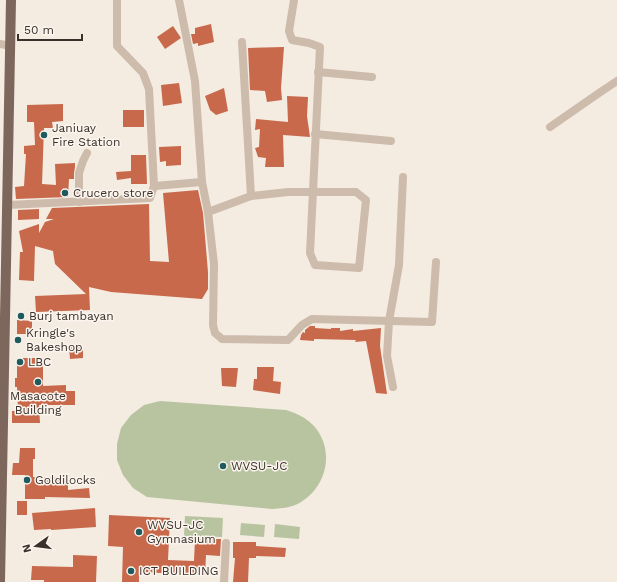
<svg xmlns="http://www.w3.org/2000/svg" width="617" height="582" viewBox="0 0 617 582" font-family="'Work Sans',sans-serif">
<rect width="100%" height="100%" fill="#f4ebe1"/>
<!-- green -->
<g fill="#b8c4a0">
<path d="M160 401 286 410C296 413 305 417 313 425 335 448 328 486 301 502 292 508 282 508 272 509L147 497 133 488 123 475 117 460V444L121 428 131 415 144 405Z"/>
<path d="M185 516 223 518 222 537 184 536Z"/>
<path d="M241 523 265 525 264 537 240 535Z"/>
<path d="M275 524 300 527 299 539 274 537Z"/>
</g>
<!-- building -->
<g fill="#c8694b">
<path d="M211 24 214 42 198 46V43L193 44 191 34H195V28Z"/>
<path d="M173 26 181 38 165 49 157 37Z"/>
<path d="M284 47 281 88 282 100 267 102 265 91 250 90 248 48Z"/>
<path d="M179 83 182 103 163 106 161 85Z"/>
<path d="M224 88 228 111 216 115 210 110 205 96Z"/>
<path d="M287 96 308 97 307 116 310 137 283 135 284 167H265L266 158 258 157 255 148 259 147 260 129 255 130 256 119 288 122Z"/>
<path d="M63 104V121L52 122 53 128H44L42 184 56 185 55 164 75 163V167L74 173V179H69L68 197 16 199 15 187 24 186 26 154H24V146L35 145 34 122H27V105Z"/>
<rect x="123" y="110" width="21" height="17"/>
<path d="M181 146V165L166 166V161L160 162 159 147Z"/>
<path d="M131 155H146L147 184H131V178L117 180 116 172 131 171Z"/>
<path d="M198 190 203 213 208 272V289L202 299 111 292 89 287 90 310 36 312 35 296 86 294 55 264 53 251 35 246 34 281 19 280 20 252H23L19 231 39 224V233L45 222 54 219H46L52 208 149 204 150 261 169 262 163 193Z"/>
<path d="M39 209V219L18 220V210Z"/>
<path d="M17 320 32 321V334H17Z"/>
<path d="M310 326H315V328L331 329V328H340V331L353 329V331L381 328 380 346 387 394 376 393 366 341 355 342 356 340 314 339V341L300 340 301 335 303 332 305 333V330Z"/>
<path d="M69 347H83V358L70 359Z"/>
<path d="M17 358H43V386L66 385V391H75V405H39L40 423H12V411H18L17 387H15V378H17Z"/>
<path d="M257 367H274L273 381 281 382 280 394 253 390 254 379H257Z"/>
<path d="M221 368H238L236 387 222 386Z"/>
<path d="M20 448H35V459H33V477L68 478V490L89 488 90 498 45 497V499H25V475H12L13 463H19Z"/>
<rect x="17" y="501" width="10" height="14"/>
<path d="M95 508 96 527 51 530V529L34 530 32 513Z"/>
<path d="M109 515 170 518 168 560 194 561 195 539H221L220 556 206 555 205 575 139 572V582H122L123 547 108 546Z"/>
<path d="M233 542H256V546L286 548 285 557 256 556V558H249L248 582H233L235 558H233Z"/>
<path d="M73 555 97 556 96 582H44V580H31L32 566 73 567Z"/>
</g>
<g fill="none" stroke-linecap="round" stroke-linejoin="round">
<!-- minor -->
<g stroke="#cdbbac" stroke-width="8">
<path d="M179 0 195 81 202 182 208 212 214 264 213 325 215 333 222 339 288 340 302 325 312 319 432 322 436 262"/>
<path d="M242 42 251 196"/>
<path d="M0 44 11 46"/>
<path d="M318 72 372 77"/>
<path d="M550 127 599 93 617 81"/>
<path d="M315 134 391 141"/>
<path d="M154 186 202 182"/>
<path d="M79 202V173L83 161 87 153"/>
<path d="M8 205 150 198 154 186 149 89 143 73 117 46V0"/>
<path d="M208 212 251 196 288 192H356L366 200 359 268 315 265 310 253 320 47 309 43 292 40 289 31 294 0"/>
<path d="M393 387 387 356 389 321 399 265 403 177"/>
<path d="M224 582 226 543"/>
</g>
<!-- major -->
<path stroke="#7d675c" stroke-width="10" d="M0 582 11 0"/>
</g>
<!-- markers -->
<g fill="#1f5a5e" stroke="#fbf5ee" stroke-width="1.5">
<circle cx="44" cy="135" r="4"/>
<circle cx="65" cy="193" r="4"/>
<circle cx="21" cy="316" r="4"/>
<circle cx="18" cy="340" r="4"/>
<circle cx="20" cy="362" r="4"/>
<circle cx="38" cy="382" r="4"/>
<circle cx="223" cy="466" r="4"/>
<circle cx="27" cy="480" r="4"/>
<circle cx="139" cy="532" r="4"/>
<circle cx="131" cy="571" r="4"/>
</g>
<g text-anchor="middle" dominant-baseline="central" stroke-width="3" stroke-linejoin="round" paint-order="stroke">
<!-- poi labels -->
<g font-size="12" fill="#3b302b" stroke="#fbf5ee" text-anchor="start">
<text x="52" y="128">Janiuay<tspan x="52" dy="14">Fire Station</tspan></text>
<text x="73" y="193">Crucero store</text>
<text x="29" y="316">Burj tambayan</text>
<text x="26" y="333">Kringle's<tspan x="26" dy="14">Bakeshop</tspan></text>
<text x="28" y="362">LBC</text>
<text x="38" y="396" text-anchor="middle">Masacote<tspan x="38" dy="14">Building</tspan></text>
<text x="231" y="466">WVSU-JC</text>
<text x="35" y="480">Goldilocks</text>
<text x="147" y="525">WVSU-JC<tspan x="147" dy="14">Gymnasium</tspan></text>
<text x="139" y="571">ICT BUILDING</text>
</g>
</g>
<!-- north arrow -->
<g transform="translate(36 546) rotate(256)" stroke="#fbf5ee" stroke-width="3" paint-order="stroke">
<path d="M0-3L7 15L0 10L-7 15Z" fill="#3b302b"/>
<text y="-6" font-size="11" font-weight="bold" text-anchor="middle" fill="#3b302b">N</text>
</g>
<!-- scale -->
<path d="M18 34v6h64v-6" fill="none" stroke="#3b302b" stroke-width="2"/>
<text x="24" y="34" font-size="12" fill="#3b302b" stroke="#fbf5ee" stroke-width="3" paint-order="stroke">50 m</text>
</svg>
